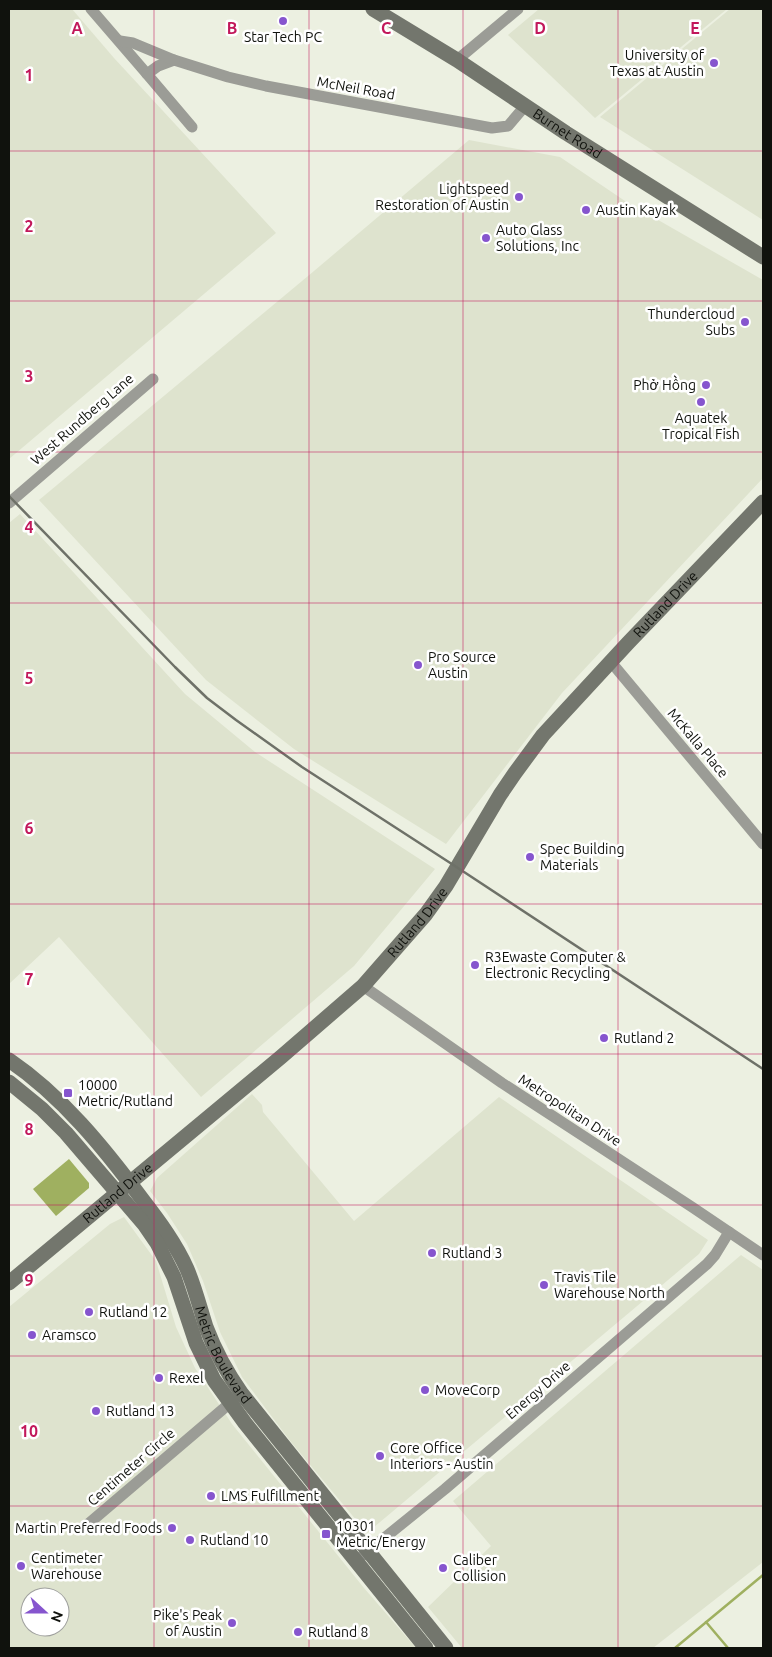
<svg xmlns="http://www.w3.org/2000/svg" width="772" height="1657" viewBox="0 0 772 1657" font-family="Ubuntu,sans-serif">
<rect width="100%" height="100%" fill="#ecf0e1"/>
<!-- built -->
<g fill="#dee3ce" fill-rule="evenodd">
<path d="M9 9H72L114 58 276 233 9 459Z"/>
<path d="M539 9H727L595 118 508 35Z"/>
<path d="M730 9H763V220L600 117Z"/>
<path d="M469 140 560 157 625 201 763 280V478L562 693 446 844 294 749 206 680 39 500 314 271Z"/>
<path d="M20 514 185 694 255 752 435 869 354 966 201 1097 59 937 9 984V523Z"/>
<path d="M252 1094 262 1105 263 1112 354 1221 499 1097 708 1240 699 1254 367 1533 291 1442 242 1377 220 1332 203 1281 187 1244 167 1213 150 1191 157 1178Z"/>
<path d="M124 1217 156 1261 176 1327 195 1368 232 1424 364 1588 416 1648H10L9 1647V1307L110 1224ZM30 1597H60V1627H30Z"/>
<path d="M741 1255 763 1270V1562L653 1648H462L428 1607 491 1546 453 1501Z"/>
</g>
<!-- water -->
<path fill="#9fb060" d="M69 1159 89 1183V1188L56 1216 33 1189Z"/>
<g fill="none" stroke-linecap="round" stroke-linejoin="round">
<!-- stream -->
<g stroke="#9fb060" stroke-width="2.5">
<path d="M706 1622 728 1648"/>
<path d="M675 1648 763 1575"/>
</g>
<!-- street -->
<g stroke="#9b9c96" stroke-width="11">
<path d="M91 9 147 74 158 66 174 60 228 77 266 86 492 128 508 126 525 106"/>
<path d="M120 41 133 43 174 60"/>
<path d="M457 60 518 9"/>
<path d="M147 74 192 127"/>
<path d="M9 503 153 379"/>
<path d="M611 662 763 844"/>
<path d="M363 986 502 1083 692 1207 763 1255"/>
<path d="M87 1525 236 1398"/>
<path d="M362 1556 445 1489 707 1264 715 1255 729 1232"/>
</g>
<!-- secondary -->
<g stroke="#73766d" stroke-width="15">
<path id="s1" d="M373 9 457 60 566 133 763 257"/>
<path id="s2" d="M9 1060C62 1096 104 1148 142 1199 159 1221 176 1244 187 1269 195 1288 200 1308 206 1327 215 1351 227 1373 242 1394L446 1648"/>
<path d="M9 1082 42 1109 66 1133 144 1224 157 1243 174 1277 196 1343 214 1380 245 1423 426 1648"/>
<path id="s3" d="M9 1283 281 1057 363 986 426 914 446 886 500 795 515 773 543 735 628 643 763 502"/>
</g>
<!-- rail -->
<path stroke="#6e7168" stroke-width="2.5" d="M9 496 175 667 207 698 236 720 302 767 458 868 763 1069"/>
</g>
<!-- grid -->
<path fill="none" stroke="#c2185b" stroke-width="1" stroke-opacity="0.55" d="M154 9V1648M309 9V1648M463 9V1648M618 9V1648M9 151H763M9 301H763M9 452H763M9 603H763M9 753H763M9 904H763M9 1054H763M9 1205H763M9 1356H763M9 1506H763"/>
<!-- markers -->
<g fill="#8655ce" stroke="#fff" stroke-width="2">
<circle cx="283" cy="21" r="5"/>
<circle cx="714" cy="63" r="5"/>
<circle cx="519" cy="197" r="5"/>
<circle cx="586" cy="210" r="5"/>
<circle cx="486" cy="238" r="5"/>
<circle cx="745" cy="322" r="5"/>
<circle cx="706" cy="385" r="5"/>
<circle cx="701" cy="402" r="5"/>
<circle cx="418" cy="665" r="5"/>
<circle cx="530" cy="857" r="5"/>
<circle cx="475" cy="965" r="5"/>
<circle cx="604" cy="1038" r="5"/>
<rect x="63" y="1088" width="10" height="10" rx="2.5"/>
<circle cx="432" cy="1253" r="5"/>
<circle cx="544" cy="1285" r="5"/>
<circle cx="89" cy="1312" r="5"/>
<circle cx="32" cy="1335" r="5"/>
<circle cx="159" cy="1378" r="5"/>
<circle cx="425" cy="1390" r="5"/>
<circle cx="96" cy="1411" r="5"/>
<circle cx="380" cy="1456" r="5"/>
<circle cx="211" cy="1496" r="5"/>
<circle cx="172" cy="1528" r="5"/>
<rect x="321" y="1529" width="10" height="10" rx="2.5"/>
<circle cx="190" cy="1540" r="5"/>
<circle cx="21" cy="1566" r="5"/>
<circle cx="443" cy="1568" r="5"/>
<circle cx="232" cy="1623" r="5"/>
<circle cx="298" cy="1632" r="5"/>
</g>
<g text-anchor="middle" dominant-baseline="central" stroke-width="5" stroke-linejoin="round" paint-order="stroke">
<!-- poi labels -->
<g font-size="14" fill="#10120d" stroke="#fff" text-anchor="start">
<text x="283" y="37" text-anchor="middle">Star Tech PC</text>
<text x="704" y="55" text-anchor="end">University of<tspan x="704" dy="16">Texas at Austin</tspan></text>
<text x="509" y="189" text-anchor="end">Lightspeed<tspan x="509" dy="16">Restoration of Austin</tspan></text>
<text x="596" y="210">Austin Kayak</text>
<text x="496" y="230">Auto Glass<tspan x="496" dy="16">Solutions, Inc</tspan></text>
<text x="735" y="314" text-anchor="end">Thundercloud<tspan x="735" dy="16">Subs</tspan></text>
<text x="696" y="385" text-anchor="end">Phở Hồng</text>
<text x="701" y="418" text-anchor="middle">Aquatek<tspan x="701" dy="16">Tropical Fish</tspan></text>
<text x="428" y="657">Pro Source<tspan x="428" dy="16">Austin</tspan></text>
<text x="540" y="849">Spec Building<tspan x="540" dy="16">Materials</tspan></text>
<text x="485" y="957">R3Ewaste Computer &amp;<tspan x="485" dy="16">Electronic Recycling</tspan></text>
<text x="614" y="1038">Rutland 2</text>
<text x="78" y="1085">10000<tspan x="78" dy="16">Metric/Rutland</tspan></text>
<text x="442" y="1253">Rutland 3</text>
<text x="554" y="1277">Travis Tile<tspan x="554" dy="16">Warehouse North</tspan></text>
<text x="99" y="1312">Rutland 12</text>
<text x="42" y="1335">Aramsco</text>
<text x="169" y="1378">Rexel</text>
<text x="435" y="1390">MoveCorp</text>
<text x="106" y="1411">Rutland 13</text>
<text x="390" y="1448">Core Office<tspan x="390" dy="16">Interiors - Austin</tspan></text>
<text x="221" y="1496">LMS Fulfillment</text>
<text x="336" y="1526">10301<tspan x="336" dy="16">Metric/Energy</tspan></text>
<text x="162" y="1528" text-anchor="end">Martin Preferred Foods</text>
<text x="200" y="1540">Rutland 10</text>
<text x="31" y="1558">Centimeter<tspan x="31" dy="16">Warehouse</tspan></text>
<text x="453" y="1560">Caliber<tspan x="453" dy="16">Collision</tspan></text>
<text x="222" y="1615" text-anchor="end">Pike's Peak<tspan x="222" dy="16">of Austin</tspan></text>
<text x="308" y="1632">Rutland 8</text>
</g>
<!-- street labels -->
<g font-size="14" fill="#10120d" stroke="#fff">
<text transform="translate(356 88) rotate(10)">McNeil Road</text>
<text stroke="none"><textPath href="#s1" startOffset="231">Burnet Road</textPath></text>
<text transform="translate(82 419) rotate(-41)">West Rundberg Lane</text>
<text stroke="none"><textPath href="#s3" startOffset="951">Rutland Drive</textPath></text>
<text transform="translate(698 743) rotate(50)">McKalla Place</text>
<text stroke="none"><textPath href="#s3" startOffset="546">Rutland Drive</textPath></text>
<text transform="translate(570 1110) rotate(33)">Metropolitan Drive</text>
<text stroke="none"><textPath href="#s3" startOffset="141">Rutland Drive</textPath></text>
<text stroke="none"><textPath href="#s2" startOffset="370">Metric Boulevard</textPath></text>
<text transform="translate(538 1390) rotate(-41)">Energy Drive</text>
<text transform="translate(131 1467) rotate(-41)">Centimeter Circle</text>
</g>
</g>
<g font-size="16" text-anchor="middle" font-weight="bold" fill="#c2185b" stroke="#fff" stroke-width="5" stroke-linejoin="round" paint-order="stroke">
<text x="77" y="34">A</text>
<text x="232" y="34">B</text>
<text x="386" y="34">C</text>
<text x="540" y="34">D</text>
<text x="695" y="34">E</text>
<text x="29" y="81">1</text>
<text x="29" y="232">2</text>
<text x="29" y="382">3</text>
<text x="29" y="533">4</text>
<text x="29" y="684">5</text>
<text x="29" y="834">6</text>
<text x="29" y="985">7</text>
<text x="29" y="1135">8</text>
<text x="29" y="1286">9</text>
<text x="29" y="1437">10</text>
</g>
<!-- border -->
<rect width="772" height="1657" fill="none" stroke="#10120d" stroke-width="20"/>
<!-- north arrow -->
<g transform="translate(45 1612) rotate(111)"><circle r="24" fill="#ffffff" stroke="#9fa09e"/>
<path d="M0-4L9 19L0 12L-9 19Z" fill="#8655ce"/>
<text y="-8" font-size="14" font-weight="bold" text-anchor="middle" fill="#10120d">N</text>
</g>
</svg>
